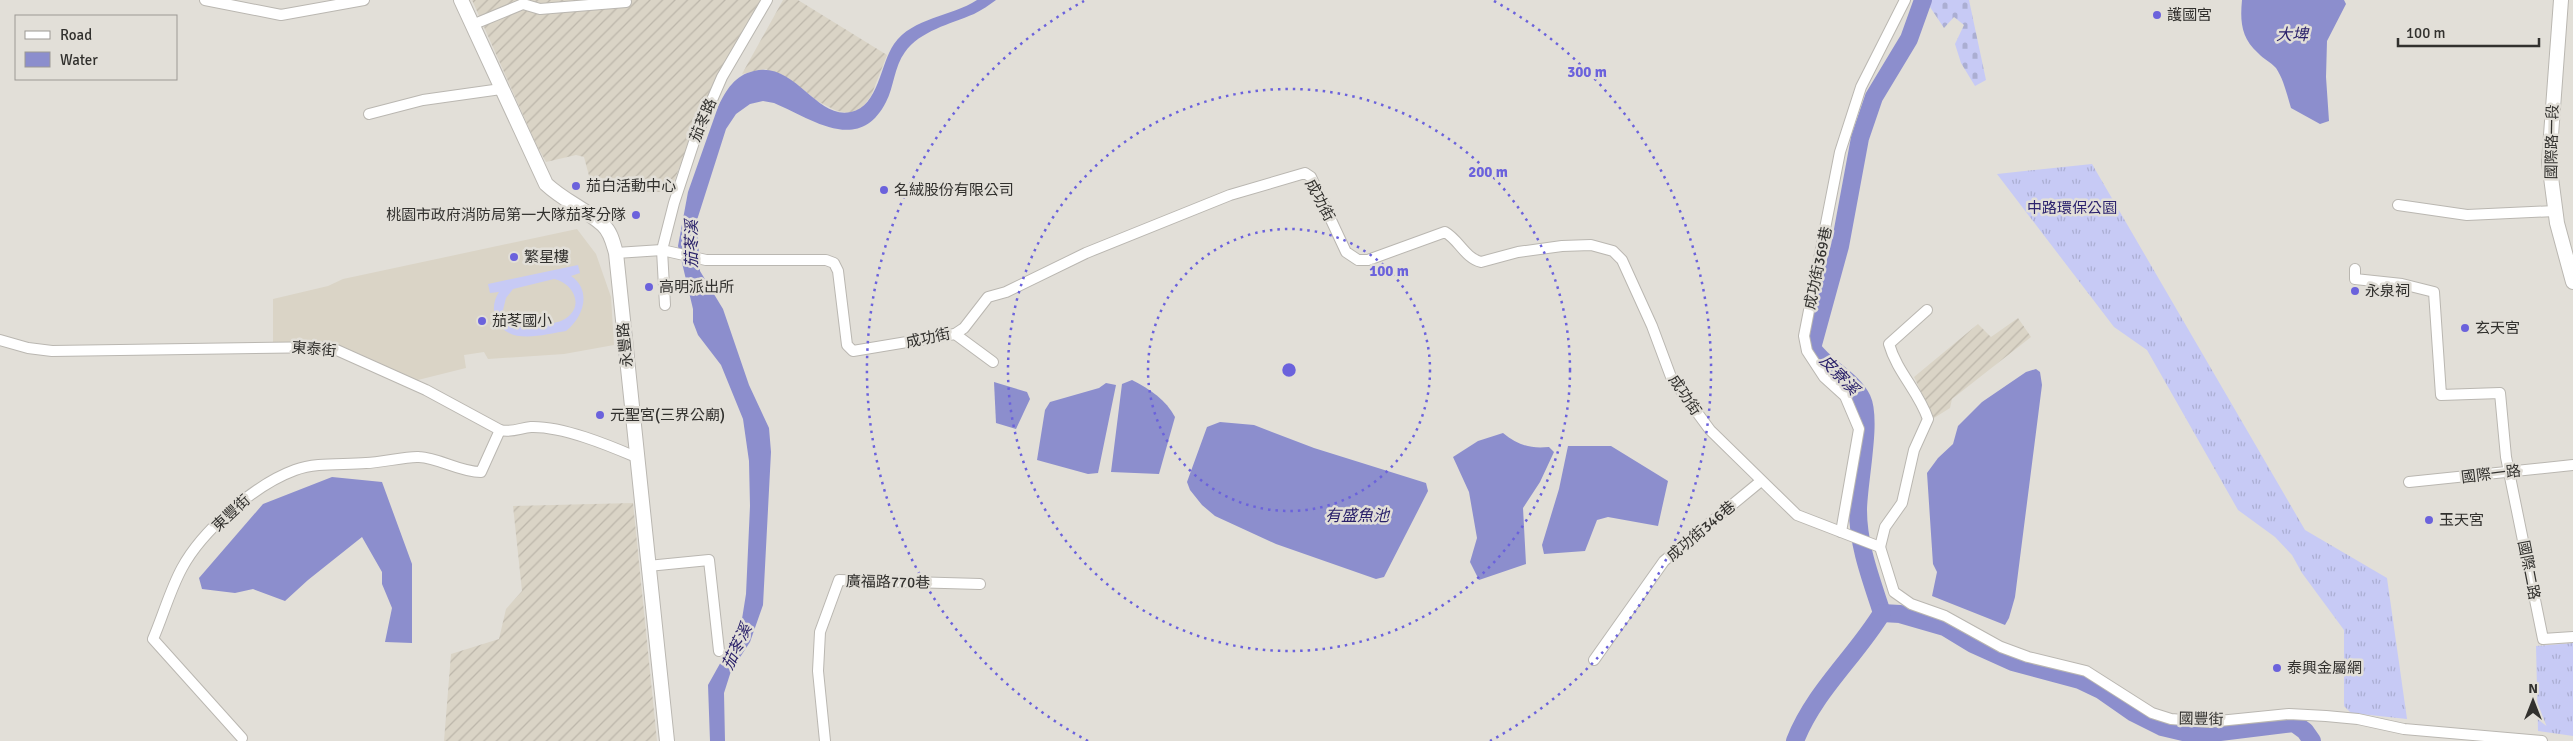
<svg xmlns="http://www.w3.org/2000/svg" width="2573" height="741" viewBox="0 0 2573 741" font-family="Signika,'Noto Sans TC',sans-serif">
<defs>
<pattern id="industrial-furrows" width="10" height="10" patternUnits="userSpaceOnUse" patternTransform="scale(1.25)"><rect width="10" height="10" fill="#dad4c6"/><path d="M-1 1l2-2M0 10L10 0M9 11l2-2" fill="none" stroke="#bcb6aa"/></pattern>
<pattern id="grass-tufts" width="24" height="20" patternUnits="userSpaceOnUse" patternTransform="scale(1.25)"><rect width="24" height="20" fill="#c7caf5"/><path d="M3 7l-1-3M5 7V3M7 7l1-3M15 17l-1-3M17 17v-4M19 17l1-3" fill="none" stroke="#abaed2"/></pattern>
<pattern id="cemetery-stones" width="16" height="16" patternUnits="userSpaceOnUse" patternTransform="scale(1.25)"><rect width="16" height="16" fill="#c7caf5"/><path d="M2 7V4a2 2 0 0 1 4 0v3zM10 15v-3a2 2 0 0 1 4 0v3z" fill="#abaed2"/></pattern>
</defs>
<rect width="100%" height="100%" fill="#e2dfd8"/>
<!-- built -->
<path fill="#dad4c6" d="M577 229 596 254 611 297 614 345 564 354 488 359 484 352 464 355 466 368 414 381 344 347 332 343 273 344V299L328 286 343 279Z"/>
<!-- industrial -->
<g fill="url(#industrial-furrows)">
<path d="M472 0H764L695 127 670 192 607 191 592 187 584 157 576 155 546 162 536 144Z"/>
<path d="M783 0H798L887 55 871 96 862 108 850 113 837 111 817 101 804 90 766 69 742 74Z"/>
<path d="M2018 318 2031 337 1952 399 1950 408 1934 418 1914 377 1978 324 1991 337Z"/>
<path d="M633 503 657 741H444L451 654 499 639 506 609 522 591 513 506Z"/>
</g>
<!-- grass -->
<g fill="url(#grass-tufts)">
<path d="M2092 164 2305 530 2387 578 2407 719 2351 713 2344 706V630L2302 573 2292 555 2275 537 2238 510 2147 350 2114 327 1997 174Z"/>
<path d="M2573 643V736L2538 731 2536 646Z"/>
</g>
<!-- cemetery -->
<path fill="url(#cemetery-stones)" d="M1932 0H1969L1986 80 1975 86 1961 63 1955 44 1964 25 1954 17 1944 28 1930 7Z"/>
<!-- pitch -->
<path fill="#c7caf5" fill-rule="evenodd" d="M578 265 580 273 571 276C592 290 584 317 566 331 544 334 507 347 496 318 492 309 494 300 499 292L490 293 488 284ZM554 279C574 283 586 308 563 320 558 323 550 323 544 325 524 329 512 331 503 310L506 298 513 289Z"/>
<!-- water -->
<g fill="#8c8ecd">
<path d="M977 0H996C989 5 982 10 974 14 950 24 920 31 905 52 894 67 894 87 886 102 859 155 812 119 774 103L763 101 750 104 736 114 726 129 697 220 700 271 723 309 749 385 769 428 771 452 763 605 750 642 731 671 724 693 725 741H710L708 685 732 642 742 619 746 594 750 506 749 461 743 419 721 365 698 335 693 322V309L678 246 688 192 718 107C726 90 735 75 754 71 795 61 816 120 851 112 879 106 880 64 894 44 913 17 951 17 977 0Z"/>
<path d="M2242 0H2344L2346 4 2327 41 2326 77 2329 121 2320 124 2291 108C2287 95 2284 80 2276 68 2271 62 2263 59 2258 53 2241 38 2240 21 2242 0Z"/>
<path d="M2036 369 2040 372 2042 385 2015 597 2009 618 2005 625 1932 596 1937 572 1933 564 1927 473 1938 458 1953 444 1958 426 1982 402 2026 372Z"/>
<path d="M1132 380C1150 389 1166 400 1175 417L1159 474 1111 472 1122 384Z"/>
<path d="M994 382 1027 392 1030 399 1016 429 996 423Z"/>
<path d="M1106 383 1116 385 1098 473 1088 474 1037 460 1045 410 1050 402 1099 388Z"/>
<path d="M1220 422 1254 425 1314 448 1426 483 1428 491 1384 577 1376 579 1276 544 1215 516 1202 505 1190 490 1187 482 1207 427Z"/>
<path d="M1503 433C1518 445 1530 449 1549 447L1554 452 1540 482 1523 508 1526 564 1479 580 1470 562 1477 538 1469 492 1453 457 1478 441Z"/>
<path d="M1568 446H1611L1668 481 1658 526 1608 517 1597 520 1585 551 1544 554 1542 545 1559 489Z"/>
<path d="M332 477 382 482 412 564V643L385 642 392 608 382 584V572L362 537 308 580 285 601 253 589 235 593 202 589 199 578 263 504Z"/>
</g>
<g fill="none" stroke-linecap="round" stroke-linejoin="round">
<!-- river -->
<g stroke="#8c8ecd" stroke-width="18">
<path d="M1882 613C1871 579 1858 546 1858 510 1858 484 1872 420 1862 399 1851 377 1825 368 1812 348L1840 246 1860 138 1874 97 1909 39 1923 0"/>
<path d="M1882 613 1900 614 1945 627 1973 644 2013 662 2080 680 2101 690 2134 713 2162 727 2196 735 2294 723 2305 731 2312 741"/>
<path d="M1795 741C1814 692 1855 657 1882 613"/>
</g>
<defs>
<g id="street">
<path d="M205 0 281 15 364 0"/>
<path d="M472 25 523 4 540 9 626 2"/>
<path d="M369 114 423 100 501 89"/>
<path d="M2398 205 2467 215 2555 211"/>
<path d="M616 253 662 250 706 260H826L834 263 838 271 847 345 853 351 955 334 964 328 988 297 1006 292 1086 253 1230 195 1305 173 1311 177 1346 252 1358 260H1368L1445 232C1459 240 1465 258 1481 262L1518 252 1562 246 1591 245 1613 251 1622 260 1652 326 1671 377 1710 430 1797 515 1880 547 1894 592 1911 604 1945 616 2001 647 2028 657 2086 671 2152 713 2171 719 2209 722 2289 714 2326 716 2358 719 2404 729 2542 741"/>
<path d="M2355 269V279L2402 284 2434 292 2441 395 2500 393 2506 457 2543 639 2573 637"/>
<path d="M665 305 662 250 674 203 695 139 722 77 767 0"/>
<path d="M955 334 993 362"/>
<path d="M0 340 28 348 52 351 330 347 426 390 500 430C512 433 520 428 531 427 562 426 608 445 636 457"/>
<path d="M2409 482 2573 465"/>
<path d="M1841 532 1859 429 1845 396 1824 377 1807 351 1804 336 1840 152 1861 87 1905 0"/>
<path d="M1880 547 1885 527 1902 503 1914 450 1928 419C1919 392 1897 372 1889 344L1927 310"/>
<path d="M648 566 709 560 719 651"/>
<path d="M1594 660 1664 561 1761 481"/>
<path d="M242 738 153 639C163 616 170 590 182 568 202 531 254 485 295 470 317 462 342 465 366 463 380 463 407 456 419 457 440 458 459 472 481 472L500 430"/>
<path d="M825 741 818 671 820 632 839 580 980 584"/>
</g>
<g id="secondary">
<path d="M461 0 546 184C564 201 587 210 603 225 611 232 613 243 616 253L667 741"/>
<path d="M2561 0 2549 162 2557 223 2573 282"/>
</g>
</defs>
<!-- street casing -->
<use href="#street" stroke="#bab7b1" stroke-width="12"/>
<!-- secondary casing -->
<use href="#secondary" stroke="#bab7b1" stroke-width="16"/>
<!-- street -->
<use href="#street" stroke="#fff" stroke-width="10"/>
<!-- secondary -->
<use href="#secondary" stroke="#fff" stroke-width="14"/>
</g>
<!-- distance rings -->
<g fill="none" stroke="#6b62dc" stroke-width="2.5" stroke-dasharray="2.5 5">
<circle cx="1289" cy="370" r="141"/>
<circle cx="1289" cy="370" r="281"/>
<path d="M1088 741A422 422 0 0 1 1084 1M1494 1A422 422 0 0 1 1490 741"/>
</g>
<!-- markers -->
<g fill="#6b62dc" stroke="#e2dfd8" stroke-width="2">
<circle cx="2157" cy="15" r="5"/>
<circle cx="576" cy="186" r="5"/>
<circle cx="884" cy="190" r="5"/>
<circle cx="636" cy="215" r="5"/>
<circle cx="514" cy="257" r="5"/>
<circle cx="649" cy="287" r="5"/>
<circle cx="2355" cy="291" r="5"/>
<circle cx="482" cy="321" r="5"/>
<circle cx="2465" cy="328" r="5"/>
<circle cx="600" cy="415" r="5"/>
<circle cx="2429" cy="520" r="5"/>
<circle cx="2277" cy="668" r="5"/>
</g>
<g text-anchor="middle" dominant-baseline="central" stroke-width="5" stroke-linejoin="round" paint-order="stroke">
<!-- poi labels -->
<g font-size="15" fill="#32312e" stroke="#e2dfd8" text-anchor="start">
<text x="2167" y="15">護國宮</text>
<text x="586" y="186">茄白活動中心</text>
<text x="894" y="190">名絨股份有限公司</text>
<text x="626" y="215" text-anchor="end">桃園市政府消防局第一大隊茄苳分隊</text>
<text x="524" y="257">繁星樓</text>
<text x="659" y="287">高明派出所</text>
<text x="2365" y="291">永泉祠</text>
<text x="492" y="321">茄苳國小</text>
<text x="2475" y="328">玄天宮</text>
<text x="610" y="415">元聖宮(三界公廟)</text>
<text x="2439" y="520">玉天宮</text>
<text x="2287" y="668">泰興金屬網</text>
</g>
<!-- street labels -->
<g font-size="15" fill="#32312e" stroke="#e2dfd8">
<text transform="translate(703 120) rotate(-67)">茄苳路</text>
<text transform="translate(2552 142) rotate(-89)">國際路一段</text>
<text transform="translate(1320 200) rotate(62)">成功街</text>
<text transform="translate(1818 268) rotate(-78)">成功街369巷</text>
<text transform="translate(928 338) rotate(-12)">成功街</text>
<text transform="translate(625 345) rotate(-96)">永豐路</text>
<text transform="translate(314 349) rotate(5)">東泰街</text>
<text transform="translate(1685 395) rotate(56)">成功街</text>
<text transform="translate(2491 474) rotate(-7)">國際一路</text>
<text transform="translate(231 513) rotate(-43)">東豐街</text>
<text transform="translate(1701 531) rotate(-40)">成功街346巷</text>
<text transform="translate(2529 570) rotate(79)">國際二路</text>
<text transform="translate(888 582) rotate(1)">廣福路770巷</text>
<text transform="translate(2201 719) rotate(1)">國豐街</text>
</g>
<!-- park labels -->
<g font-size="15" fill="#2d246e" stroke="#e2dfd8">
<text x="2072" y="208">中路環保公園</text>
</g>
<!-- water labels -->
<g font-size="16" font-style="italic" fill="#2a216a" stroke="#e2dfd8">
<text x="2292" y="35">大埤</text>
<text transform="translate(692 244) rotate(-90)">茄苳溪</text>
<text transform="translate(1839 375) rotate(46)">皮寮溪</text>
<text x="1357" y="516">有盛魚池</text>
<text transform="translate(737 647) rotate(-65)">茄苳溪</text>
</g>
</g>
<circle cx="1289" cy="370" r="8" fill="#6b62dc" stroke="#e2dfd8" stroke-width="2.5"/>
<g font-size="15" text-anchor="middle" font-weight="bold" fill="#6b62dc" stroke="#e2dfd8" stroke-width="5" stroke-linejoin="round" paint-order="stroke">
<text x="1587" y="77">300 m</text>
<text x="1488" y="177">200 m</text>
<text x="1389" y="276">100 m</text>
</g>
<!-- legend -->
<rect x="15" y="15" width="162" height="65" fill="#e2dfd8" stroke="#9c9994"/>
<rect x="25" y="31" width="25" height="8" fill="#ffffff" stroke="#9c9994"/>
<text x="60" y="40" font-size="15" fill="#32312e">Road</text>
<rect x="25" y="52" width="25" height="15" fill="#8c8ecd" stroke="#9c9994"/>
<text x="60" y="65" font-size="15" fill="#32312e">Water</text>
<!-- north arrow -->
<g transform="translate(2533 701)" stroke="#e2dfd8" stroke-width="4" paint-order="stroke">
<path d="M0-4L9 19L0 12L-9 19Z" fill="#32312e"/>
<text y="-8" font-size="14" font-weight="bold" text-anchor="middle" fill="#32312e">N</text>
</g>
<!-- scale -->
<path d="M2398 38v8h141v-8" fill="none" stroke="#32312e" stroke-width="2.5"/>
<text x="2406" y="38" font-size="15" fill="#32312e" stroke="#e2dfd8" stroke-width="4" paint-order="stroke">100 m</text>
</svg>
